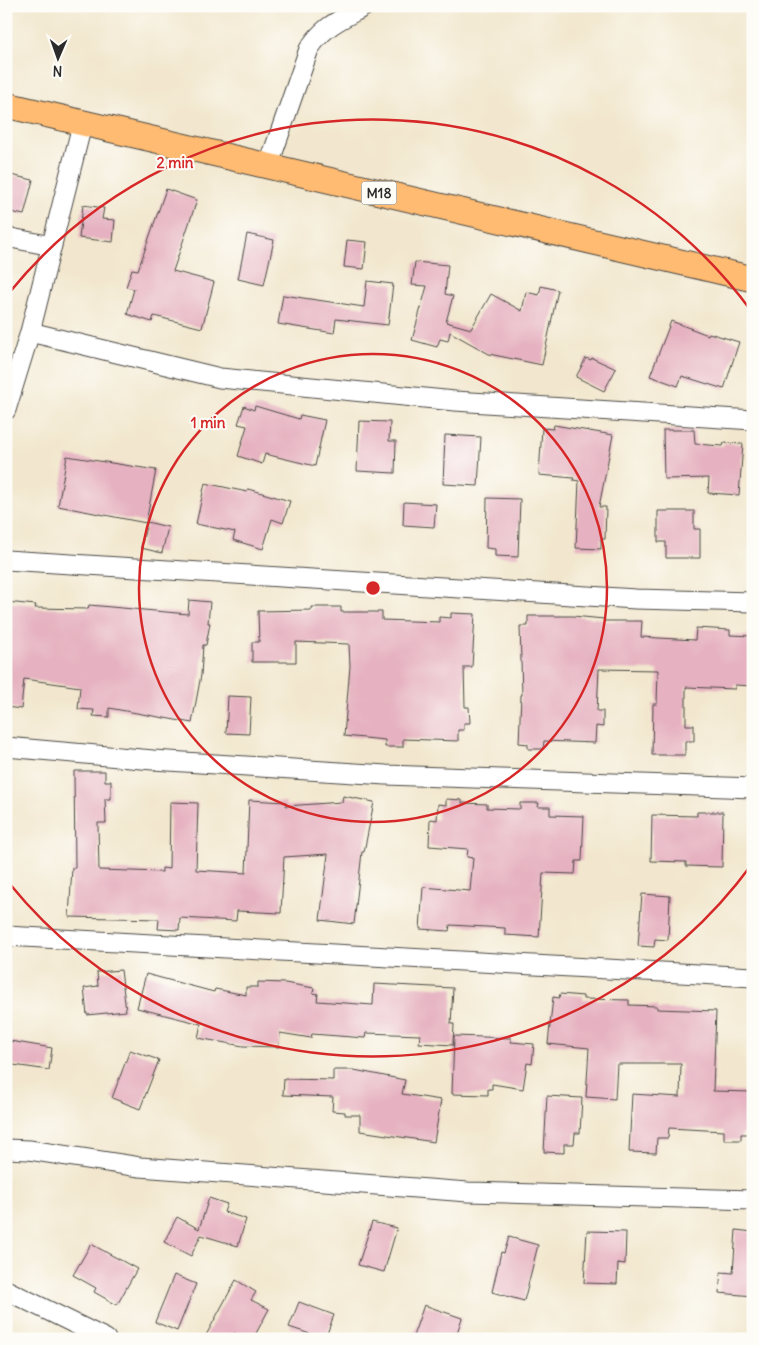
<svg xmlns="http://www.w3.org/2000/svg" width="759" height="1345" viewBox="0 0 759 1345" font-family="Delius,sans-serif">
<rect width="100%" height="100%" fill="#fdfcf7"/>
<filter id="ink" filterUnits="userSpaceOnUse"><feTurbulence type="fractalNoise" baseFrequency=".02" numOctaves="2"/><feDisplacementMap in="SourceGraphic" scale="10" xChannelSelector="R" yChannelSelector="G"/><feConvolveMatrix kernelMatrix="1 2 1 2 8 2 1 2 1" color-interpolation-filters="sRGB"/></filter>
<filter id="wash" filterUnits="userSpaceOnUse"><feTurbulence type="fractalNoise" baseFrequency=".0096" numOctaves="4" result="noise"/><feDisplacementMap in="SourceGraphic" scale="20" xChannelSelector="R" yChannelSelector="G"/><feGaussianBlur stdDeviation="1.12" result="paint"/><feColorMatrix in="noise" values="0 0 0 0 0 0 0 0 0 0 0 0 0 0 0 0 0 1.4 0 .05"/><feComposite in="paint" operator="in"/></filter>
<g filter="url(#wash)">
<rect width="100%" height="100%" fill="#f2e7ce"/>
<g id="blocks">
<!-- building -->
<g fill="#e6b2c1">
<path d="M6 174 33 180 24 215 6 211Z"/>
<path d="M166 189 197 200 173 271 214 282 202 328 154 316 152 322 127 314 134 289 126 287 132 269 138 270Z"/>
<path d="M83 205 104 208 102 219 115 220 113 242 79 238Z"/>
<path d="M247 234 274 240 264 285 238 279Z"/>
<path d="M347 240 367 242 364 269 344 267Z"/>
<path d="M415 262 448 265 445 294 453 296 446 322 471 329 491 294 522 311 526 292 539 295 541 286 558 290 542 365 489 354 450 332 448 341 440 339 437 347 412 340 427 286 412 285Z"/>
<path d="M367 281 393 284 388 325 336 319 334 333 278 324 283 295 364 307Z"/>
<path d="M671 321 708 335 709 333 739 342 724 389 682 376 678 386 650 376Z"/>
<path d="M586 358 591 360 592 358 616 369 604 391 576 377Z"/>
<path d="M244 406 254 410 255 406 299 419 300 415 325 420 315 466 265 454 262 464 238 456 247 426 238 424Z"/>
<path d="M359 421 390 422 389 441H396L395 473 357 471Z"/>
<path d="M554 425 613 435 599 507H606L605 539H601V549L576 548 579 481 573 480 574 478 539 475 542 428 553 429Z"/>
<path d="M663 430H694L695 444 723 446 724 443 743 444 739 495 708 493 709 478 664 479Z"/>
<path d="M445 435 481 437 478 486 443 484Z"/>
<path d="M67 456 156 470 146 523 58 506Z"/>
<path d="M205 483 247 492 248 489 290 501 283 523 272 519 263 549 233 540 235 532 196 524Z"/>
<path d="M487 498 520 499 518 557 495 556V549L486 548Z"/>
<path d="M404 502 436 504 434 527 403 525Z"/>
<path d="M658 511H694V529H700V558H666V542H658Z"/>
<path d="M147 522 168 527 162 553 141 548Z"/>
<path d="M189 600 210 602 208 623H210L206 645H203L201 675 192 723 109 708V717L93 716 94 710 78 709 80 687 24 679 21 709 6 707V602L36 605 35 608 88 609 89 605 188 614Z"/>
<path d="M312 607H341V612H382V620L439 622V617L451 618V613L475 614 472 667H464L465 707H469L470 723H464V730H458V741L403 739V747H385V740L344 736 350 666 349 644 296 642V662H252V642H259L258 611 312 610Z"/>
<path d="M528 616H573L604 619V621H642L641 637 695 640 696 628 730 630V635L753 636V686L735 685V689L686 687V725H694V741H685V755H652L653 704H657L658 670 599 669 597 711H603V727L596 726 595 743 544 741 543 749H528V744L519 743 521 695H522L520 626H528Z"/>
<path d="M228 696 251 697 249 734 226 733Z"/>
<path d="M74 771H105V781H111V799H105L106 823H98L99 870 162 872V868L169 869 170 802 198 803 196 870 246 873 249 800 286 802V806L342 802 343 796 374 802 364 852H362L354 924 320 920 328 854 284 857 281 913 237 911 236 921 180 918 179 930 158 929 159 919 69 917 72 868H75Z"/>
<path d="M446 799 462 800V803L487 804V808L520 809V803H539L538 807H550V815L584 816 582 861H576L575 874 543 873 539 937 505 935V928L450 925 449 931 420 929 423 887 470 891 473 858 467 857 468 849 429 846 430 819 437 820 438 804 446 805Z"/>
<path d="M697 812H723L722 867 686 866V862L651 861 652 815 697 816Z"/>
<path d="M642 894 670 896 668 940 655 939 654 947 638 946Z"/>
<path d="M121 970 126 1011 87 1015 84 988 98 986 97 972Z"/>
<path d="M146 974 214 992 215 989 246 995V987H258V982L285 983 314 988 313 993 318 994 317 1001 373 1005 374 984 453 988 451 1024H454L453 1045 419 1043 420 1035 366 1033 365 1038 312 1034 311 1038 280 1033 279 1047 243 1046 198 1038 201 1024 137 1008Z"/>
<path d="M560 994 583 996V999L629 1000V1005L657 1006V1009L716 1011 713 1091 751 1092 753 1125H749V1134H741V1140H724V1131L669 1128 668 1138H657L656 1153 629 1152 632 1094 680 1097 681 1064H617L615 1099 586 1097 589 1048 548 1044 553 997 559 998Z"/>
<path d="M454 1036 511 1038V1042L534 1044 532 1064 527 1063 523 1089 492 1084V1089H488V1095L452 1094Z"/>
<path d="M10 1041 52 1048 49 1070 6 1064Z"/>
<path d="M130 1050 159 1060 140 1109 112 1098Z"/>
<path d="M333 1070H354L405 1080 402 1094 441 1100 434 1142 360 1131V1115H345V1112L332 1111 333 1097 283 1095 284 1079 333 1080Z"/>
<path d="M547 1096 582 1098 580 1133H575L574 1144H564V1153L544 1152Z"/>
<path d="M209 1198 227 1204 224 1212 246 1219 238 1246 201 1235 191 1256 164 1242 177 1217 199 1229Z"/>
<path d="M372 1222 397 1228 384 1272 358 1265Z"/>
<path d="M736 1230 753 1232V1296L719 1293 721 1272 733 1273Z"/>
<path d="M587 1231 626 1232 625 1264 618 1263 617 1284 584 1283Z"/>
<path d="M509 1237 538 1245 524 1301 492 1292 501 1252 504 1253Z"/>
<path d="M91 1244 137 1269 117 1305 94 1292 96 1288 73 1275Z"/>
<path d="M174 1275 196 1284 177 1331 155 1322Z"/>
<path d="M236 1280 256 1292 251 1300 269 1309 253 1339H245L234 1333 231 1339H204Z"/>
<path d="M299 1302 334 1315 325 1339 289 1327Z"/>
<path d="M424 1305 462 1318 455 1339H412Z"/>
</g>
</g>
</g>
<g filter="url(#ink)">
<use href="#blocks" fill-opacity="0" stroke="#494743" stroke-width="1"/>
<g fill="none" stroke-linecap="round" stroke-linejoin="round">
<defs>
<g id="minor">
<path d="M268 167 309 49C324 25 342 19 365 6"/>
<path d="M6 237 52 246"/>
<path d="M30 332 220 378 455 401 753 420"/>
<path d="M6 410 30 332 82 125"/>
<path d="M6 560 636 599 753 602"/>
<path d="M6 747 153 760 386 775 753 788"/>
<path d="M6 936 753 977"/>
<path d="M6 1149 29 1150 140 1167 468 1192 753 1200"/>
<path d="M6 1290 106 1339"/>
</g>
<path id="major" d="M6 105 753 279"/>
</defs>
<!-- minor casing -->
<use href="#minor" stroke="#494743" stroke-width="21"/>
<!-- major casing -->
<use href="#major" stroke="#494743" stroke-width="27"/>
<!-- minor -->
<use href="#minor" stroke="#fff" stroke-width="19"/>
<!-- major -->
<use href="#major" stroke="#ffbb71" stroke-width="25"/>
</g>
</g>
<!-- distance rings -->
<g fill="none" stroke="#d62828" stroke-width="2.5">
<circle cx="373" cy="588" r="234"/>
<path d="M752 864A469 469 0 0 1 9 883M9 293A469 469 0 0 1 752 312"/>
</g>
<g text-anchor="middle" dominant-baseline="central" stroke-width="4" stroke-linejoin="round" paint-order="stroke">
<!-- shield labels -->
<rect fill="#fdfcf7" stroke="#6a6a68" stroke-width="1" x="361.5" y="181.5" width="35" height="23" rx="4"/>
<g font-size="14" font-weight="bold" fill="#2b2b2b">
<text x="379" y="193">M18</text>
</g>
</g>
<circle cx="373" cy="588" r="8" fill="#d62828" stroke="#fdfcf7" stroke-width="2.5"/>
<g font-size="15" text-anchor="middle" font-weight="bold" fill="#d62828" stroke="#fdfcf7" stroke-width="4" stroke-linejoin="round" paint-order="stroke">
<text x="175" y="168">2 min</text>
<text x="208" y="428">1 min</text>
</g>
<!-- margin -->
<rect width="759" height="1345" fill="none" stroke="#fdfcf7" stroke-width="25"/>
<!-- north arrow -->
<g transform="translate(58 58) rotate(182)" stroke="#fdfcf7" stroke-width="4" paint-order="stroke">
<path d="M0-4L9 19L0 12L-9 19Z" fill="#2b2b2b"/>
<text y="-8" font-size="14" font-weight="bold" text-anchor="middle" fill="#2b2b2b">N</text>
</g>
</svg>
